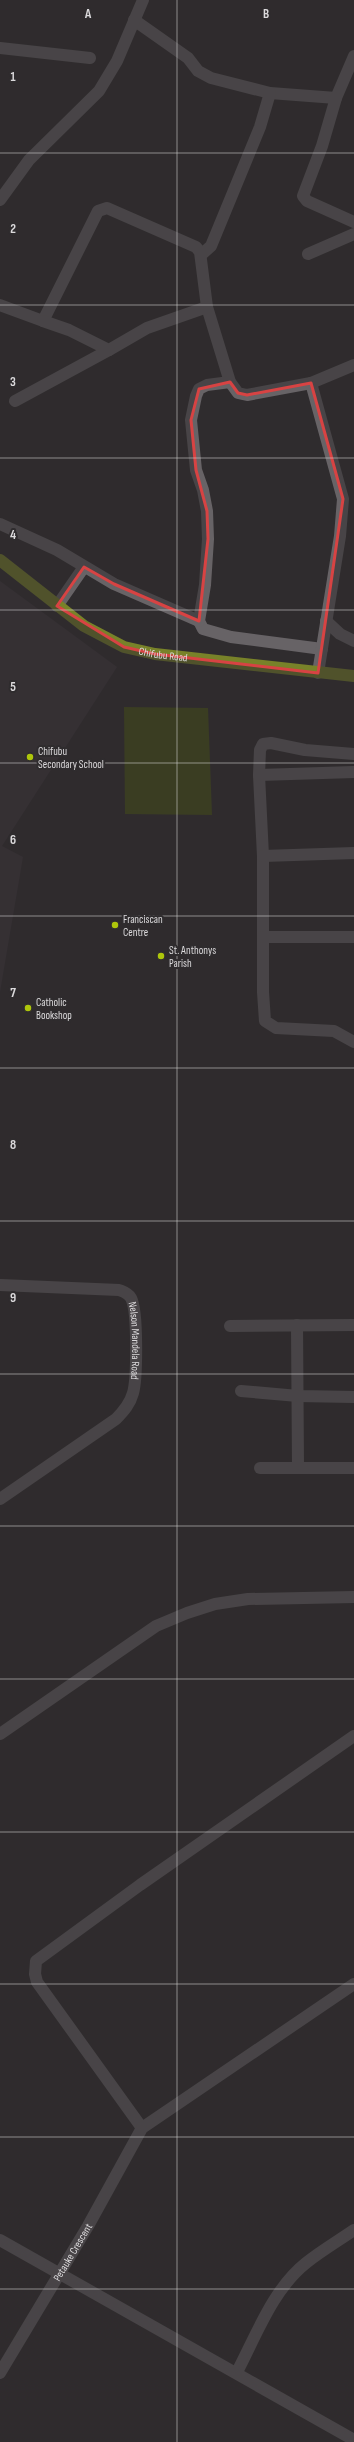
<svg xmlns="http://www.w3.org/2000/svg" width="354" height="2442" viewBox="0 0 354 2442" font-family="'Sofia Sans Condensed',sans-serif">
<rect width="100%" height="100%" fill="#2f2c2e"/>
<!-- built -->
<path fill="#3d353b" d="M0 581 117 667 2 846 23 857 0 992Z"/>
<!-- green -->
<path fill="#485216" d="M124 707 208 708 212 815 125 814Z"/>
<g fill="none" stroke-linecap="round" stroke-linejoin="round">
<!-- minor -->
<g stroke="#676366" stroke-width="12">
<path d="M134 20 188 58 198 71 211 78 270 93 336 98 354 56"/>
<path d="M0 48 90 58"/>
<path d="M336 98 322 146 303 196 307 201 354 222"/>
<path d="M0 200 29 160 99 91 117 61 143 0"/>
<path d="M308 254 354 234"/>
<path d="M201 255 211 246 260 127 270 93"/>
<path d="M0 305 43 321 98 211 107 208 196 247 200 252 207 307 230 382 238 393 247 395 311 383"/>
<path d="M43 321 69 330 109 350 147 328 207 307"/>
<path d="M230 382 207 385 199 389 196 396 191 420 196 470 203 490 207 511 208 539 205 585 199 621 203 629 231 637 322 649"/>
<path d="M15 401 109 350"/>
<path d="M0 524 57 550 114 584 199 621"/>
<path d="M57 606 84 567"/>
<path d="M326 621 340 634 354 641"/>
<path d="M318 673 340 536 343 499 311 383 354 365"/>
<path d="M354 754 305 750 271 743 263 744 260 750 259 775 263 856V992L265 1021 276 1028 334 1031 354 1042"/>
<path d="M259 775 354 772"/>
<path d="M263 856 354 853"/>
<path d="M263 937H354"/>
<path id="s1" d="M0 1285 119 1290C124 1292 128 1293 131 1298 138 1311 137 1379 133 1393 130 1404 124 1411 116 1419L0 1499"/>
<path d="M297 1325 298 1466"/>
<path d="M230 1326 354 1325"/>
<path d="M241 1391 298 1396 354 1397"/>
<path d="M260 1468H354"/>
<path d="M0 1734 156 1626 187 1613 215 1604 248 1599 354 1597"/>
<path d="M142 2128 37 1982 35 1974 36 1961 140 1885 354 1736"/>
<path d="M0 2240 354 2440"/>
<path d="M237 2372C256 2336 273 2289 306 2263 321 2251 338 2241 354 2230"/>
<path id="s2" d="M0 2373 88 2226 142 2128 354 1984"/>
</g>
<!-- major -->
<path stroke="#788229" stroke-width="12" id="s3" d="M0 560 84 626 124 647 155 654 354 676"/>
</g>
<!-- marked area -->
<path d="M0 0H354V2442H0ZM230 382 238 393 247 395 311 383 343 499 318 673 155 654 124 647 57 606 84 567 114 584 199 621 208 539 207 511 196 470 191 420 199 389Z" fill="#2f2c2e" fill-opacity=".55" fill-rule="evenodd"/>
<path fill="none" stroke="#d74343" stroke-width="3" stroke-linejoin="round" d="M230 382 238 393 247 395 311 383 343 499 318 673 155 654 124 647 57 606 84 567 114 584 199 621 208 539 207 511 196 470 191 420 199 389Z"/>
<!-- grid -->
<path fill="none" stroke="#dcdadc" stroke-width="1" stroke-opacity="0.55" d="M177 0V2442M0 153H354M0 305H354M0 458H354M0 610H354M0 763H354M0 916H354M0 1068H354M0 1221H354M0 1374H354M0 1526H354M0 1679H354M0 1832H354M0 1984H354M0 2137H354M0 2289H354"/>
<!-- markers -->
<g fill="#aec60b" stroke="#2f2c2e" stroke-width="1.5">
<circle cx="30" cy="757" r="4"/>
<circle cx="115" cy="925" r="4"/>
<circle cx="161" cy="956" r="4"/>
<circle cx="28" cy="1008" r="4"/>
</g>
<g text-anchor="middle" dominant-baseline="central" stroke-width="4" stroke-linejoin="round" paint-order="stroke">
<!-- street labels -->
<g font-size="11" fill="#dcdadc" stroke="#2f2c2e">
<text stroke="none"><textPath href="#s3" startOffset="192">Chifubu Road</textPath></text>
<text stroke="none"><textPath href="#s1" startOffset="177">Nelson Mandela Road</textPath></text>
<text stroke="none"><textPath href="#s2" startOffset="141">Petauke Crescent</textPath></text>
</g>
<!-- poi labels -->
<g font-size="11" fill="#dcdadc" stroke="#2f2c2e" text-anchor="start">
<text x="38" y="751">Chifubu<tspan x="38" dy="13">Secondary School</tspan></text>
<text x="123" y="919">Franciscan<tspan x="123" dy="13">Centre</tspan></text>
<text x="169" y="950">St. Anthonys<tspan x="169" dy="13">Parish</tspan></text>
<text x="36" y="1002">Catholic<tspan x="36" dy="13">Bookshop</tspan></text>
</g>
</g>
<g font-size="13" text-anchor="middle" font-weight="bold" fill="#dcdadc" stroke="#2f2c2e" stroke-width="4" stroke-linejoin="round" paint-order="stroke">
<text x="88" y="18">A</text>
<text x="266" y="18">B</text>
<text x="13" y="81">1</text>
<text x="13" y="233">2</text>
<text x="13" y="386">3</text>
<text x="13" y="539">4</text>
<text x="13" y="691">5</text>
<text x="13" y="844">6</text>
<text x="13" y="997">7</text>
<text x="13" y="1149">8</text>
<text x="13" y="1302">9</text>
</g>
</svg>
